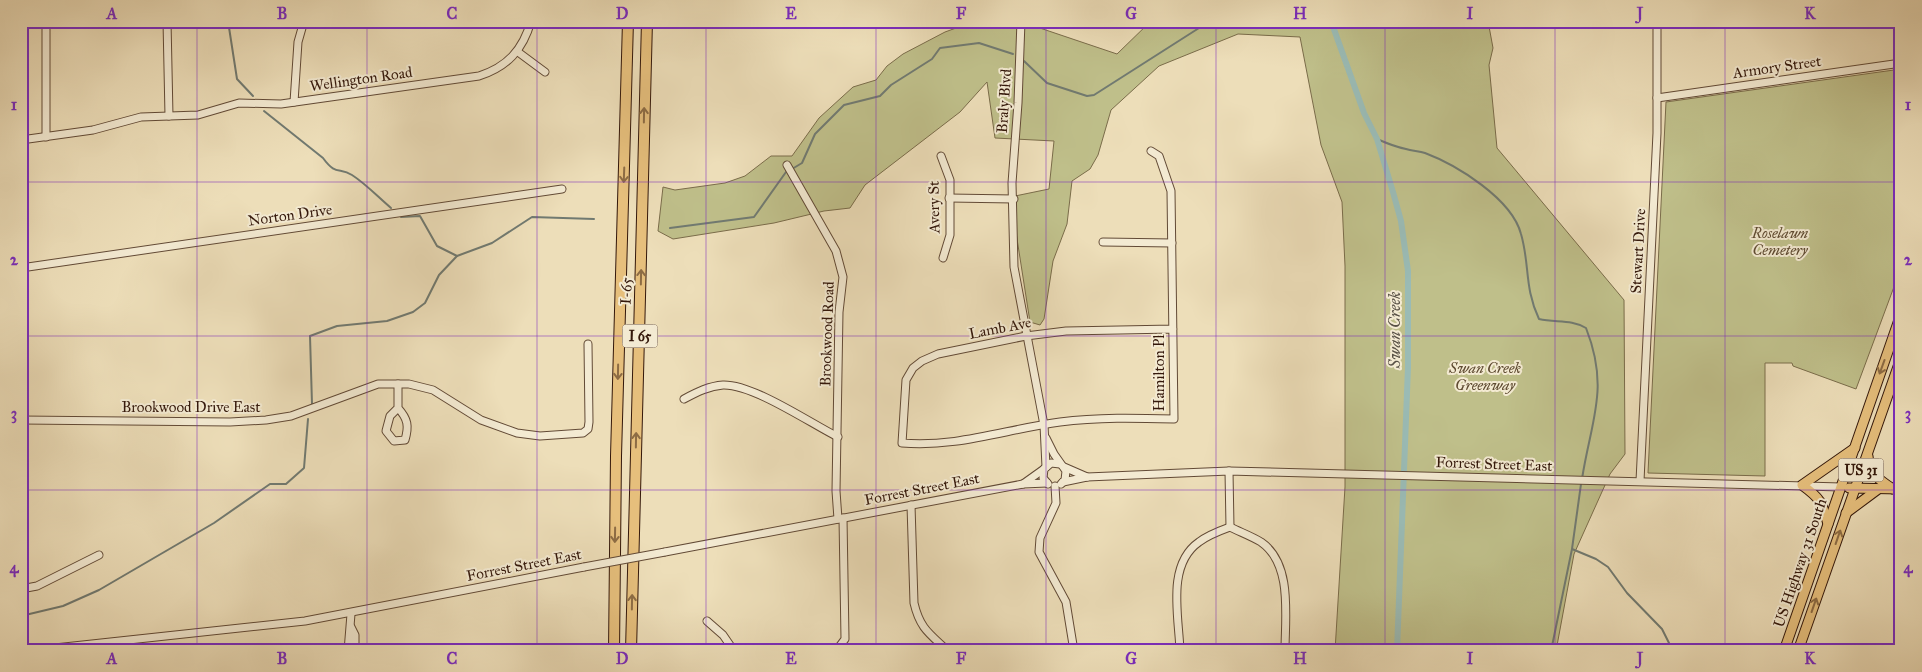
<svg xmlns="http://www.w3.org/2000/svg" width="1922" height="672" viewBox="0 0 1922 672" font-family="'IM FELL Great Primer',serif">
<rect width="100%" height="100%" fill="#eddeb9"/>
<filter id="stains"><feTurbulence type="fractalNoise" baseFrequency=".004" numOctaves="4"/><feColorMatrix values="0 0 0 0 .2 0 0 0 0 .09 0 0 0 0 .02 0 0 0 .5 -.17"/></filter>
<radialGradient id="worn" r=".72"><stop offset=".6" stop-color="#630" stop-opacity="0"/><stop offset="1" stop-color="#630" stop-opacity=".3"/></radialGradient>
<!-- green -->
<g fill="#bfbf8a" stroke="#7a6c4a">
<path d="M1151 21H1488L1493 48 1489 65 1497 148 1624 300 1625 454 1610 474 1574 554 1556 651H1335L1345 487V266L1342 202 1321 145 1300 37 1238 34 1159 66 1111 110 1098 155 1090 169 1072 181 1067 224 1053 261 1044 319 1040 325 1030 322 1015 226V196L1049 189 1054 141 995 138 987 82 960 112 865 185 850 208 824 211 774 223 673 239 658 231 663 187 675 190 725 183 745 176 771 156H792L819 118 853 87 876 80 887 66 903 54 945 32 970 23H1025L1117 54Z"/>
<path d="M1901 69V268L1856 389 1793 366 1792 363H1765V476L1648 473 1666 102Z"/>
</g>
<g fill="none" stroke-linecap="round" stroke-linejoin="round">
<!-- stream -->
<g stroke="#717a71" stroke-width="2">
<path d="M228 21 237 79 253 96"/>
<path d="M1024 61 1047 83 1087 96 1094 95 1210 21"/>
<path d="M264 111 323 158C336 176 339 167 352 175 366 184 378 197 391 208"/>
<path d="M1377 139C1386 143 1396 147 1406 149 1412 151 1419 151 1425 153 1457 165 1512 199 1521 234 1530 265 1524 287 1539 319 1556 323 1571 319 1586 328 1610 389 1591 420 1582 479"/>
<path d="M792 169 802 163 815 134 844 105 880 96 891 85 932 59 940 48 979 43 1013 54"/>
<path d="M401 217 420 216 437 246 457 256"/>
<path d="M670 228 754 217 786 172"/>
<path d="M312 404 310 336 337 326 387 321 413 312 425 303 439 275 457 256 492 243 532 217 594 219"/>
<path d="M1572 549 1596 559 1608 567 1627 593 1662 629 1673 651"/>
<path d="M21 616 63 606 99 590 214 523 270 484H286L304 468 308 419"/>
<path d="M1551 651 1572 549 1581 484"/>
</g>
<!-- canal -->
<path stroke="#9abbb5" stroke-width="6" d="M1331 21 1364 113 1377 139 1393 192 1401 221 1408 271V367L1397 651"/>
<defs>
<g id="minor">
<path d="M167 21 169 116"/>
<path d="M1021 21 1018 103 1012 183 1014 267 1044 425 1046 467"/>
<path d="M518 52 545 72"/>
<path d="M1657 98 1901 63"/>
<path d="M294 102 298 42 304 21"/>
<path d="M46 137V21"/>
<path d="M21 140 93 130 141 117 198 115 239 103 281 104 479 76C507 67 523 50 531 21"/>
<path d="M1151 151 1159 156 1171 191 1174 419C1136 418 1098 417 1060 422 1007 429 955 448 902 443L906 380 913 368 922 361 938 354 1026 336 1066 331 1173 329"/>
<path d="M941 156 950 180V235L943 258"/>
<path d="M787 165 836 251 843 277 839 312 836 491 838 519"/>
<path d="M949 198 1014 199"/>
<path d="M1103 242 1172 243"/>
<path d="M21 268 562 189"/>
<path d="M398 384V408L390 416 386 431 394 441 405 440C409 426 408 419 398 408"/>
<path d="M684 399C697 392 709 386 723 385 753 384 810 423 838 437"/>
<path d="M21 420 230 422 266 420 291 416 378 384H409L433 390 481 420 517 433 540 436 583 433 588 429 589 422 588 344"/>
<path d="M1046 438 1054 454 1066 471 1065 480 1061 484"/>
<path d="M1064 467 1087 477"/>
<path d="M1229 471 1230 527"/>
<path d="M1640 481 1657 133V21"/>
<path d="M1063 482 1087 477 1229 471 1841 487"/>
<path d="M1023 484 1044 469"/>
<path d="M1048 484 1043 478 1044 469 1051 463 1060 464"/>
<path d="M1055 486 1056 503 1040 538 1039 552 1066 602 1074 651"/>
<path d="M911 505 914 603C920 629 930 634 948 651"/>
<path d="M1230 527C1240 532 1251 536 1261 542 1293 564 1285 617 1285 651"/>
<path d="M665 552 1023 484 1047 483"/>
<path d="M21 589 37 586 99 555"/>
<path d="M707 621 723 635 734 651"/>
<path d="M351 627 355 635V651"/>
<path d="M27 651 305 621 584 567"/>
<path d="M348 651 351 614"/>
<path d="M836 651 845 639 843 518"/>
<path d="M1180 651C1179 617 1166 565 1199 542 1208 535 1219 531 1230 527"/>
</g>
<g id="major">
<path d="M1868 456C1869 473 1879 480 1893 489"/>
<path d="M1849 488 1901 489"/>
<path d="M1846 513 1877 490"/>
<path d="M1828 524C1822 502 1820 498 1802 485L1855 448"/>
<path d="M1784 651 1901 314"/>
<path d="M1798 651 1901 358"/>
</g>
<g id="highway">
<path d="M614 651 616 456 628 21"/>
<path d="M631 651 647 21"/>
</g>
</defs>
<!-- minor casing -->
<use href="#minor" stroke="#624a36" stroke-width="9"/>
<!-- major casing -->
<use href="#major" stroke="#34180b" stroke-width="11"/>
<!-- highway casing -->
<use href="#highway" stroke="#34180b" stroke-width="12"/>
<!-- minor -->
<use href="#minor" stroke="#f3ead2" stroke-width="7"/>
<!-- major -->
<use href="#major" stroke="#e6bf7c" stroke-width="9"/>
<!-- highway -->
<use href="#highway" stroke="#e6bf7c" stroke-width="10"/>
<defs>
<path id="minor-bridge" d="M584 567 665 552"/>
</defs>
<!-- minor-bridge casing -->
<use href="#minor-bridge" stroke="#624a36" stroke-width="9" stroke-linecap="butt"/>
<!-- minor-bridge -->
<use href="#minor-bridge" stroke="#f3ead2" stroke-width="7"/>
</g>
<!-- one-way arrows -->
<defs><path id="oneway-shaft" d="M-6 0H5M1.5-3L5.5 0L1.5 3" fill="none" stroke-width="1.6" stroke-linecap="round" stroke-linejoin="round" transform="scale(1.25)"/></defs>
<g stroke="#8d6c44">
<use href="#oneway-shaft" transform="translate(644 115) rotate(-89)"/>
<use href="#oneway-shaft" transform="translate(624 175) rotate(92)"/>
<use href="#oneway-shaft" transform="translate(641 277) rotate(-89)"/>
<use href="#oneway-shaft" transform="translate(1882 367) rotate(110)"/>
<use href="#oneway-shaft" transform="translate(618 372) rotate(91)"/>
<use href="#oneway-shaft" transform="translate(636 440) rotate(-89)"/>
<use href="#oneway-shaft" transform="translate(615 535) rotate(91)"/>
<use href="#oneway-shaft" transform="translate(1838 537) rotate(-71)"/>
<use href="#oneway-shaft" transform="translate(632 602) rotate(-89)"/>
<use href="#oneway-shaft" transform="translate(1814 605) rotate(-71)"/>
</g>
<!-- grid -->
<path fill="none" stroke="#7b2cbf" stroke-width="1" stroke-opacity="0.55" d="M197 21V651M367 21V651M537 21V651M706 21V651M876 21V651M1046 21V651M1216 21V651M1385 21V651M1555 21V651M1725 21V651M21 182H1901M21 336H1901M21 490H1901"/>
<g text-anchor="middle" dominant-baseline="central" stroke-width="4" stroke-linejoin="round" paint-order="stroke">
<!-- shield labels -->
<g fill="#f3ead2" stroke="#6d5747" stroke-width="1">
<rect x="622.5" y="324.5" width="35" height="23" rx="4"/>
<rect x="1838.5" y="458.5" width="45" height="23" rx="4"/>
</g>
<g font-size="14" font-weight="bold" fill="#34180b">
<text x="640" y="336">I 65</text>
<text x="1861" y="470">US 31</text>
</g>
<!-- street labels -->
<g font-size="15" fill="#34180b" stroke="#f3ead2">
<text transform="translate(1777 67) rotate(-8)">Armory Street</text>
<text transform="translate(361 79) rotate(-8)">Wellington Road</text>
<text transform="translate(1004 101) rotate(-86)">Braly Blvd</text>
<text transform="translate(934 207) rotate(-91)">Avery St</text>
<text transform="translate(290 215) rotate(-8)">Norton Drive</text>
<text transform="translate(1638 251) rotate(-87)">Stewart Drive</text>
<text transform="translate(626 291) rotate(-88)">I-65</text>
<text transform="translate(1000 328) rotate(-11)">Lamb Ave</text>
<text transform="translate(827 334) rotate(-88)">Brookwood Road</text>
<text transform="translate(1159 373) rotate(-90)">Hamilton Pl</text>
<text x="191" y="407">Brookwood Drive East</text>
<text transform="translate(1494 464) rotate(2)">Forrest Street East</text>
<text transform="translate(922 489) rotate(-11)">Forrest Street East</text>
<text transform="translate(1800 563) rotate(-71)">US Highway 31 South</text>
<text transform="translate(524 565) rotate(-11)">Forrest Street East</text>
</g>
<!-- park labels -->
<g font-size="15" font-style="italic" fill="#5e4a31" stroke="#f3ead2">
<text x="1780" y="233">Roselawn<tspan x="1780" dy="17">Cemetery</tspan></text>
<text x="1485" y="368">Swan Creek<tspan x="1485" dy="17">Greenway</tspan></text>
</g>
<!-- water labels -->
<g font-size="16" font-style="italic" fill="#585146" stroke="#f3ead2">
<text transform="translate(1394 330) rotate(-90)">Swan Creek</text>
</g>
</g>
<!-- margin -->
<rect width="1922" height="672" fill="none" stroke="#eddeb9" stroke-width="55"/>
<rect x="28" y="28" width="1866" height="616" fill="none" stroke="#7b2cbf" stroke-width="2"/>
<g font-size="16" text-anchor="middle" font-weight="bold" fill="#7b2cbf">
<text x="112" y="19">A</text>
<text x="282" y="19">B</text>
<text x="452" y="19">C</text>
<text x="622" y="19">D</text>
<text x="791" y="19">E</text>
<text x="961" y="19">F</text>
<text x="1131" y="19">G</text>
<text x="1300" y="19">H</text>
<text x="1470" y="19">I</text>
<text x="1640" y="19">J</text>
<text x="1810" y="19">K</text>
<text x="14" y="110">1</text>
<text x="1908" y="110">1</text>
<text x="14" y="265">2</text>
<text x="1908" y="265">2</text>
<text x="14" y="419">3</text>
<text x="1908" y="419">3</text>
<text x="14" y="573">4</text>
<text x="1908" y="573">4</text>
<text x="112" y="664">A</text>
<text x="282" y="664">B</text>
<text x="452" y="664">C</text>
<text x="622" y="664">D</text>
<text x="791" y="664">E</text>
<text x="961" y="664">F</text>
<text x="1131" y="664">G</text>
<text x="1300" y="664">H</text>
<text x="1470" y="664">I</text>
<text x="1640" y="664">J</text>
<text x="1810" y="664">K</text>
</g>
<rect width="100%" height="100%" filter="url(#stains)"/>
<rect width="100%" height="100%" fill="url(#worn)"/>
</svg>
